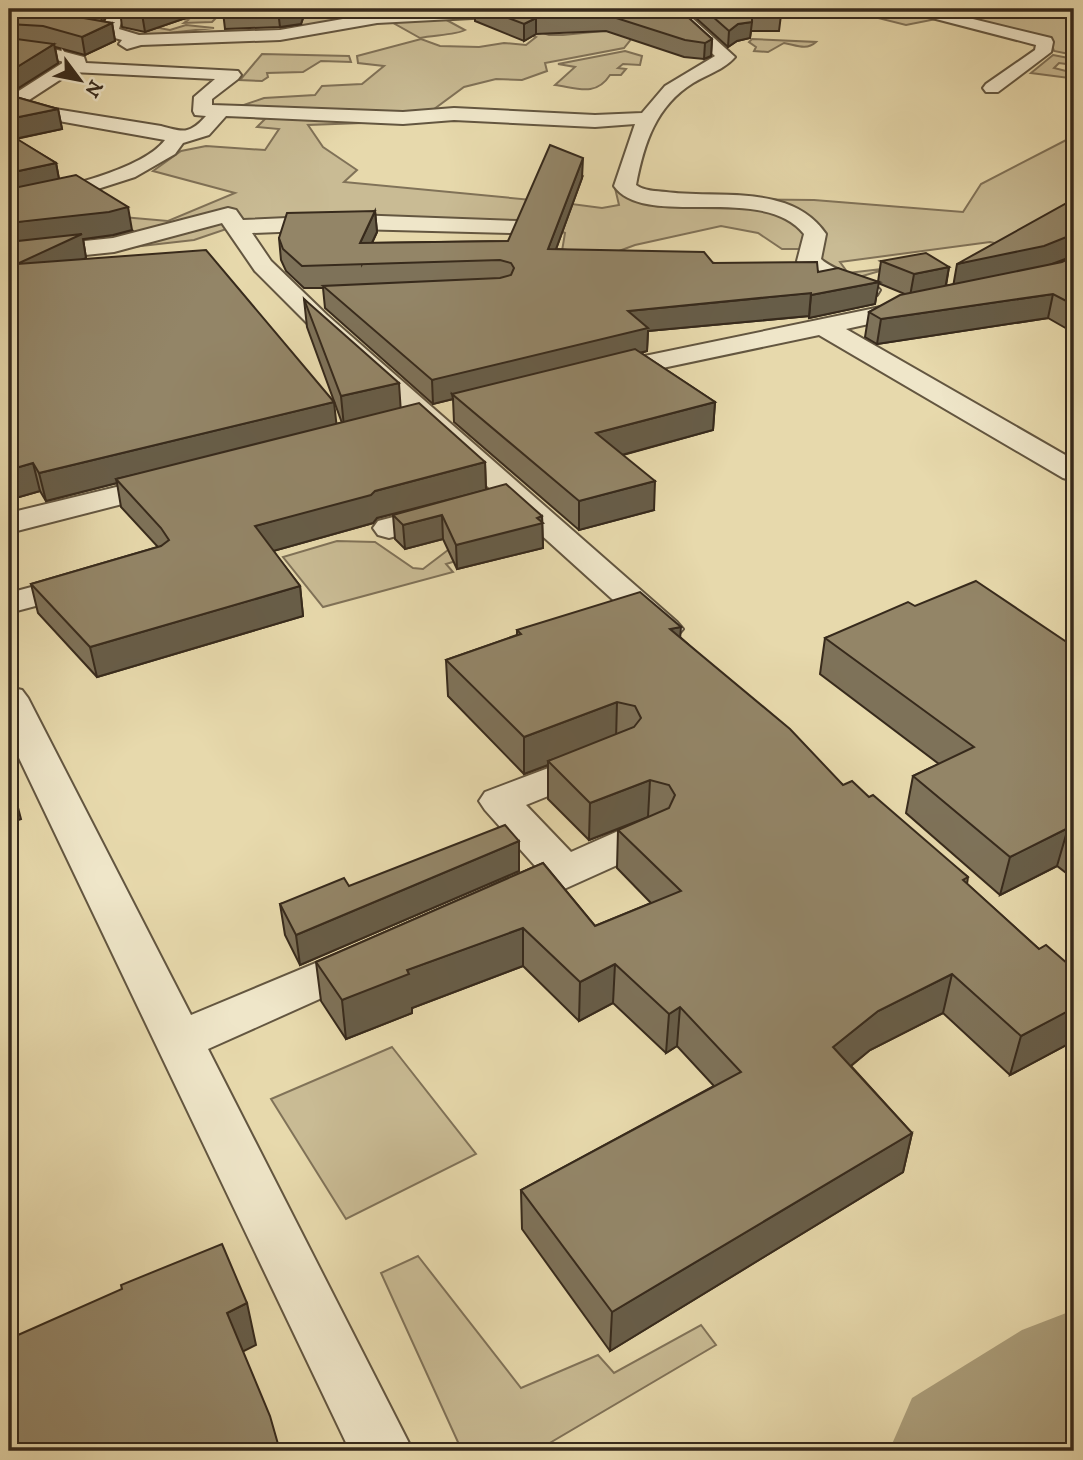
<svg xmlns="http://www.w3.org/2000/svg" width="1083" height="1460" viewBox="0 0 1083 1460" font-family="'IM FELL DW Pica',serif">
<rect width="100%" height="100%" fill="#e7d9ac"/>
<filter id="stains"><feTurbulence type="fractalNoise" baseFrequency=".00286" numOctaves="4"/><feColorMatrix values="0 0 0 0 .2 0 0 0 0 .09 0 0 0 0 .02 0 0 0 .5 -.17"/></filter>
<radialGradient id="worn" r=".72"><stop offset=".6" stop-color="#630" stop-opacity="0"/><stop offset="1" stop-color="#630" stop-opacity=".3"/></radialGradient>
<!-- green -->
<g fill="#c9bb94" stroke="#807258" stroke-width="2">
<path d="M132 9H281L239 15H219L212 22 184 23 188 20 173 17 148 26 170 30 186 25 214 28 141 36 124 31 122 22Z"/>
<path d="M309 9H413V14L280 31 284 27 295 26 288 16H308Z"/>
<path d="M878 9H1074V55L1054 51 1051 42 941 18 906 25 866 15Z"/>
<path d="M441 17 465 30C456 35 433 35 420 38L388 20Z"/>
<path d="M623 29 632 38 624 48 545 63 547 71 522 80 496 79 464 87 430 112 401 116 235 108 264 98 315 95 322 86 362 84 384 66 358 63 357 56 421 39 440 46 479 47 504 43 526 45 536 37 528 34 537 31 549 35H563Z"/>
<path d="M752 39 816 42C806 51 796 45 784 43L768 52 754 51 756 47 749 42Z"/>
<path d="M625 51 642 56 640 65 623 64 618 68 626 69 621 75H610C596 97 577 88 555 85L575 67 558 64Z"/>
<path d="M262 54 349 56 351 62 321 61 303 72 267 73 268 77 262 81 240 80Z"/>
<path d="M1053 55 1074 59V65L1059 63 1054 68 1074 73 1069 78 1031 73Z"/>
<path d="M232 116 416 121 308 125 323 147 357 170 344 182 543 201 531 223H244L194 240 71 254 28 222 111 216 168 221 235 193 153 171 181 151 206 146 265 150 279 129 257 127 265 119Z"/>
<path d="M1074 136V206L1012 247 990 242 840 262 848 273 890 268 849 280 805 249H782L758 233 721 226 635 245 611 254 560 263 565 233 540 224 549 201 602 208 619 205 615 188 638 198 814 200 963 212 981 184Z"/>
<path d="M337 541 375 542 413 568 423 569 448 550 459 560 446 564 453 572 323 607 283 557Z"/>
<path d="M392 1047 476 1154 346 1219 271 1099Z"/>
<path d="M418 1256 521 1388 598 1355 614 1373 701 1325 716 1345 536 1451H462L381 1273Z"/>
</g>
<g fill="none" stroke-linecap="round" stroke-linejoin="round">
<!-- river -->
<path fill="#ab9e7b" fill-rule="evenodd" d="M1074 1310V1451H889L912 1398 1022 1330Z"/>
<defs>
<g id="minor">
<path d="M115 9H132L122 19 119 29 139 35 280 30 377 13 465 9H559L551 14 377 23 280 40 141 45 127 49 119 44 122 40 104 35 102 32 107 17Z"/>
<path d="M665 9H682L735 57C725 69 706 75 693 83 656 106 644 143 636 185 644 191 656 191 666 192 720 199 791 183 826 234L821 259C835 272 875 282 880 290L877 295C852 301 812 282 797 261L804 234C763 182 645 230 614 186L635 124 595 127 454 120 403 124 226 116 209 135 183 143 175 154 135 177 82 194 9 211V199C48 191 141 172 165 140L14 113 11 98 14 94 64 62 45 57 9 53V43L46 47 84 57 86 63 238 71 241 75 238 79 212 99V105L403 112 454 108 595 115 642 113 665 86 715 56ZM72 72 215 79 194 97 193 111 195 115 206 116C189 135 183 132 161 126L30 105 29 100Z"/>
<path d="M906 9H932L1051 38 1053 42 1051 52 998 92H986L983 88 986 84 1035 50 1036 45 909 12Z"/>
<path d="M228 208 236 210 243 220 354 215 518 221 521 226 518 231 510 233 354 229 252 233 271 261 327 315 677 622 683 629 677 636 665 640 653 636 309 325 255 271 222 223 114 252 9 263V249L113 238Z"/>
<path d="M919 299 928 301 931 306 928 311 846 329 1074 460V481L1063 478 819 335 601 381 591 379 587 373 591 367 601 365Z"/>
<path d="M170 474 181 477 185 483 181 489 9 533V513Z"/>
<path d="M444 504 455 506 460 513 455 520 389 538 378 535 373 528 378 521Z"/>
<path d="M84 573 96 576 101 583 96 590 9 613V593Z"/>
<path d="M9 687 22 690 28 698 191 1015 366 942 382 947 389 959 382 971 208 1049 413 1451H350L9 737Z"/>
<path d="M596 750 610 753 616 762 610 771 526 805 571 852 634 824 649 820 664 824 670 834 664 844 522 908 507 912 492 908 485 897 492 886 536 867 485 810 479 801 485 792Z"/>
</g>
</defs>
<!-- minor casing -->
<use href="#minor" stroke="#635640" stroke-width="4"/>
<!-- minor -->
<use href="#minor" fill="#efe6c9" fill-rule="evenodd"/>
</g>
<!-- wall -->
<g fill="#7e7259" stroke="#372a1c" stroke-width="2" fill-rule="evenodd">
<path d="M9 9H112L103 22 112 23 115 41 85 55 55 47 58 63 9 94Z"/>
<path d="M212 9 145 32 122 27 120 10Z"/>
<path d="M306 9 301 24 280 27 225 29 223 12Z"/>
<path d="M475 9H679L712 39 711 56 704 59 684 57 606 31 536 34 524 41 475 21Z"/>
<path d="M686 9H778L781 15 779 31H751L750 38 737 41 728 47Z"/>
<path d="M9 95 58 109 62 129 16 139 56 163 59 179 132 230 113 235 83 239 86 258 83 259 336 424 342 423 307 327 304 299 400 408 485 462 486 490 377 518 373 523 273 551 300 586 303 616 97 677 38 613 31 584 158 547 121 507 117 483 46 501 40 491 9 500Z"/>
<path d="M582 178 556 249 818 272 878 282 881 261 949 267 946 286 954 284 1074 199V328L1069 330 1048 318 877 344 865 337 869 312 905 294 878 283 875 304 809 318V316L648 331 647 351 641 353 715 402 713 430 623 455 654 510 579 530 454 422 453 399 433 404 325 308 323 288H304L286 271 281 260 279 238 375 211 377 232 372 243 508 241ZM1073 256H1074L1062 262 1054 264Z"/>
<path d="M393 515 542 516 543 548 457 569 443 539 405 549 395 539Z"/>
<path d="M915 606 1074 647V879L1057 866 1000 895 906 813 913 776 939 764 820 674 825 638Z"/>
<path d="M517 630 680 637 843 785 869 797 968 877 967 884 1039 949 1068 964 1074 965V1041L1010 1075 943 1013 870 1050 851 1066 912 1133 903 1172 610 1351 522 1229 521 1190 714 1086 677 1046 666 1053 613 1003 579 1021 523 966 412 1008V1013L346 1039 321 1001 316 962 543 863 595 926 651 903 617 868 618 830 635 822 589 840 548 799V765L524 774 448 696 446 660 517 635Z"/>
<path d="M519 871 300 965 285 935 280 904 349 886Z"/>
</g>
<!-- shaded-wall -->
<g fill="#675d48" stroke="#372a1c" stroke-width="2">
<path d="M100 9H112L102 23Z"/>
<path d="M159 9H212L145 32 142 14Z"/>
<path d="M284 9H306L301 24 280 27 278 10Z"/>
<path d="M536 18V34L524 41V24Z"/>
<path d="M752 22 750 38 737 41 728 47 729 31 738 24Z"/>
<path d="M112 23 115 41 85 55 82 37Z"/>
<path d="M712 39 711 56 704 59 705 43Z"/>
<path d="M54 44 58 63 9 94V72Z"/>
<path d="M58 109 62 129 9 140V143V119Z"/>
<path d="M583 158 582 178 548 271V249Z"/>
<path d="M56 163 60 185 9 196V173Z"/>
<path d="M128 207 132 230 113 235 83 239 86 258 22 288 17 264 9 247V223Z"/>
<path d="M375 211 377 232 362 264 360 243Z"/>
<path d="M1074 234V250L1073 256 1039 269 953 287 957 264Z"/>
<path d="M949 267 945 289 910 296 914 274Z"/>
<path d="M879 282 875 304 809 318 811 295Z"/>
<path d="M811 293 809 316 648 331 647 351 457 398 452 394 453 399 433 404 432 380 628 311Z"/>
<path d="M1053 294 1048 318 877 344 881 319Z"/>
<path d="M1074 308V328L1069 330Z"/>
<path d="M399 383 401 413 344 427 341 396Z"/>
<path d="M334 402 337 429 116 479 117 483 46 501 39 473Z"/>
<path d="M715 402 713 430 596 462V433Z"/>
<path d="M485 462 486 490 377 518 373 523 259 555 255 526 375 491Z"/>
<path d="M33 463 40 491 9 500V470Z"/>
<path d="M655 481 654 510 579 530V501Z"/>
<path d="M442 515 443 539 405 549 403 525Z"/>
<path d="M542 516 543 548 457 569 456 545Z"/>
<path d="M300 586 303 616 97 677 90 647Z"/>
<path d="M681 627 678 663 670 629Z"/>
<path d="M617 702 616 739 548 761V765L524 774V737Z"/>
<path d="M650 780 648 817 589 840 590 803Z"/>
<path d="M11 781 21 819 9 823V782Z"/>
<path d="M1068 828 1057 866 1000 895 1010 857Z"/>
<path d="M519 841V871L300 965 296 935Z"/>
<path d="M523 928V966L412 1008V1013L346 1039 342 1000 407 970Z"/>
<path d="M615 964 613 1003 579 1021 580 982Z"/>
<path d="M952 974 943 1013 870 1050 826 1086 833 1047 878 1011Z"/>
<path d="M680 1007 677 1046 666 1053 669 1014Z"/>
<path d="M1074 1007V1041L1010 1075 1021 1036Z"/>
<path d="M9 1057 16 1079 9 1081Z"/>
<path d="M912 1133 903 1172 610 1351 612 1312Z"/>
<path d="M247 1303 256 1345 236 1355 227 1313Z"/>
</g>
<!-- building -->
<g fill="#938567" stroke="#372a1c" stroke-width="2">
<path d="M9 9 61 14 112 23 82 37 43 26 9 24Z"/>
<path d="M120 9H159L142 14 120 10Z"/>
<path d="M225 9H284L223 12Z"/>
<path d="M485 9H679L712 39 705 43 685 40 607 15 536 18 524 24Z"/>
<path d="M704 9H778L781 15H752V22L738 24 729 31Z"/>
<path d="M9 38 54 44 9 72Z"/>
<path d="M9 95 58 109 9 119Z"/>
<path d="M9 134 56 163 9 173Z"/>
<path d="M550 145 583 158 548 249 704 252 713 263 817 262 818 272 838 268 879 282 811 295V293L628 311 648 328 432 380 323 286 500 278 511 275 514 268 511 263 500 260 302 266 283 249 279 238 287 213 375 211 360 243 508 241Z"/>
<path d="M76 175 128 207 109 212 9 223V189Z"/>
<path d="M1074 199V234L1044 246 957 264Z"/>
<path d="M82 234 17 264 206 250 334 402 39 473 33 463 9 470V242Z"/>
<path d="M926 253 949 267 914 274 881 261Z"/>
<path d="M1074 256V305L1053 294 881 319 869 312 900 295 1062 262Z"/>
<path d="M304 299 399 383 341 396Z"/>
<path d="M635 349 715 402 596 433 655 481 579 501 452 394Z"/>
<path d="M419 403 485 462 375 491 371 495 255 526 300 586 90 647 31 584 161 546 169 540 161 528 116 479Z"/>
<path d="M506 484 542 516 537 518 543 523 456 545 442 515 403 525 393 515Z"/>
<path d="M976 581 1074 647V833L1068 828 1010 857 913 776 974 747 825 638 908 602 915 606Z"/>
<path d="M640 592 681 627 670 629 790 729 843 785 852 781 869 797 873 795 968 877 963 880 1039 949 1046 945 1068 964 1074 965V1008L1021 1036 952 974 878 1011 833 1047 912 1133 612 1312 521 1190 741 1072 680 1007 669 1014 615 964 580 982 523 928 407 970 409 974 342 1000 316 962 543 863 595 926 681 891 618 830 669 808 675 795 669 785 650 780 590 803 548 761 634 727 641 718 635 706 617 702 524 737 446 660 521 634 517 630Z"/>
<path d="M505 825 519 841 296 935 280 904 344 878 349 886Z"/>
<path d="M222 1244 247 1303 227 1313 270 1416 280 1451H9V1339L122 1289 121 1285Z"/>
</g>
<!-- margin -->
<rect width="1083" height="1460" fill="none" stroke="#e7d9ac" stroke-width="35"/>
<rect x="10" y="10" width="1062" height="1439" fill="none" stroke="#372a1c" stroke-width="3.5"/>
<rect x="18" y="18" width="1048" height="1425" fill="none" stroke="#372a1c" stroke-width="2"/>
<!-- north arrow -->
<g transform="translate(80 80) rotate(122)" stroke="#efe6c9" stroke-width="5" paint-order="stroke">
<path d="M0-5L12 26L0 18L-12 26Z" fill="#372a1c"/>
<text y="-10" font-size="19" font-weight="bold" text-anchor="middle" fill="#372a1c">N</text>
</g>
<rect width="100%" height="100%" filter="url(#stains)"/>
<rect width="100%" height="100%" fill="url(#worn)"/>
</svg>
